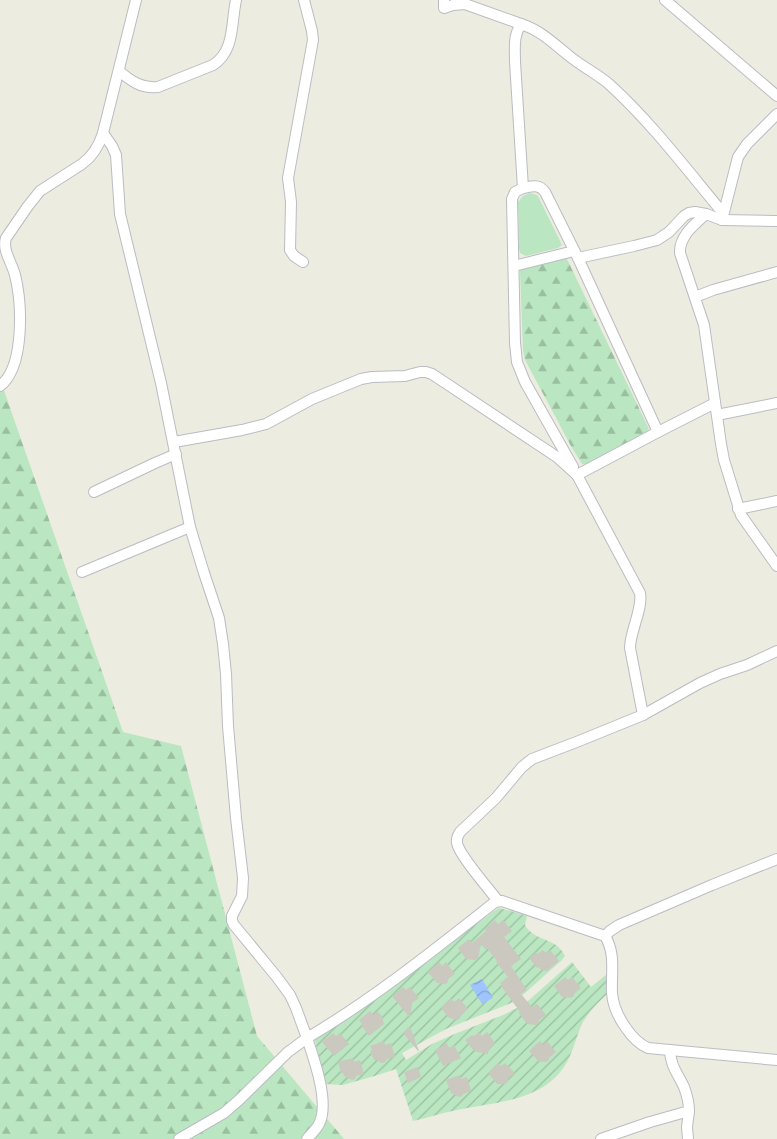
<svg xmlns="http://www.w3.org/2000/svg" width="777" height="1139" viewBox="0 0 777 1139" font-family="Arial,sans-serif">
<defs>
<pattern id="forest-firs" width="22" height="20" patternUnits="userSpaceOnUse" patternTransform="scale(1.25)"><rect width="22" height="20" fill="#bae7c1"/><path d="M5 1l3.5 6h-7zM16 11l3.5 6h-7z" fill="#9abea0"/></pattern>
<pattern id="garden-furrows" width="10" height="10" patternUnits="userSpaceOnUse" patternTransform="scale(1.25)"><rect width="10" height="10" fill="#bae7c1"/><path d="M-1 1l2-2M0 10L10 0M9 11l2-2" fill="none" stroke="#9abea0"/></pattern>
<pattern id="water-waves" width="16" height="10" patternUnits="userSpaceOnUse" patternTransform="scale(1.25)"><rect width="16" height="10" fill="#9ec5ff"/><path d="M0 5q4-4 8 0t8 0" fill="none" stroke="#84a3d2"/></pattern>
</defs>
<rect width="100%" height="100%" fill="#edece0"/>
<!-- forest -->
<g fill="url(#forest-firs)">
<path d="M565 259H567L649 429 646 432 587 465 582 464 572 448 525 360 523 351 520 271 522 269 526 268Z"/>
<path d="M0 379 123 732 181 746 257 1036 344 1139H0Z"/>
</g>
<!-- park -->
<path fill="#bae7c1" d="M530 193 537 195 539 198 562 245 558 248 526 256 520 253 519 249 518 202 523 196Z"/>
<!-- garden -->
<path fill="url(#garden-furrows)" d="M499 908 511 911 527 916 525 925C534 942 557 937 565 956L562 960 516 1001 446 1029 402 1053 406 1060 432 1044 457 1033 503 1015 517 1008 529 1000 572 962 591 987 607 974 608 993C599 1002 590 1010 583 1022 576 1036 573 1054 564 1067 540 1102 494 1102 457 1110 442 1113 427 1118 413 1121L396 1069 378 1075 343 1085 325 1084 316 1046 315 1041 317 1037 351 1016 494 911Z"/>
<!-- water -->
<path fill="url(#water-waves)" d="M482 979 493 998 482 1004 470 985Z"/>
<!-- building -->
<g fill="#cac8bf">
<path d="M495 920 498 924 503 920 512 931 504 937 521 959 511 966 527 990 521 994 532 1007 537 1004 546 1015 539 1020 538 1023 536 1025 527 1024 519 1013 520 1012 501 986 502 985 500 983 508 977 496 962 497 961 487 948 486 950 481 944 478 958 475 960 466 959 458 948 469 939 472 943 486 931 485 929 486 928Z"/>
<path d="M543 950 546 953 550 950 559 961 547 971 541 970 539 967 537 968 529 958 536 952 537 954Z"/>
<path d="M439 962 442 966 446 962 455 974 448 979V982L446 984 437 983 428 972Z"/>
<path d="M565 977 568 980 572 977 581 988 574 994V996L571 998 562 997 554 986Z"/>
<path d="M403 987 406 990 410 987 419 998 412 1003 410 1018 392 996Z"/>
<path d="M451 998 454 1002 459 998 468 1009 461 1015 460 1018 458 1020 449 1018 441 1008Z"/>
<path d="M370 1011 373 1015 377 1011 382 1016 384 1024 369 1036 361 1025 362 1024 359 1020Z"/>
<path d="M410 1027 419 1051H418L403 1033Z"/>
<path d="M479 1032 482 1036 487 1032 495 1043 489 1049 488 1054 477 1052 475 1050 474 1051 465 1040 472 1035 474 1036Z"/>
<path d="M333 1033 336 1036 340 1033 349 1044 334 1056 322 1042Z"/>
<path d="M384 1041 385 1045 391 1043 395 1057 387 1059 385 1062 382 1063 376 1060H374L370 1051 372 1050 370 1046Z"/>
<path d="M540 1041 543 1045 547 1041 556 1052 549 1058V1060L546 1062 538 1061 529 1051Z"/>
<path d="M447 1043 449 1048 454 1045 461 1058 443 1066 435 1050Z"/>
<path d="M353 1058 354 1062 360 1060 364 1074 356 1076 355 1079 352 1080 344 1076 343 1073H341L338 1062Z"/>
<path d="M498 1063 501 1066 505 1063 515 1073 508 1079V1082L505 1084H497L488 1073Z"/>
<path d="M418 1067 421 1077 408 1083 404 1072Z"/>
<path d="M460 1075 461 1079 467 1077 471 1091 463 1094 462 1096 459 1097 451 1093 446 1080Z"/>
</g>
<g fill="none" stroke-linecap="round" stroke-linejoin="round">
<defs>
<g id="minor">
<path d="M444 0V8L453 5 465 4 521 24"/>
<path d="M665 0 777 96"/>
<path d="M119 71C131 81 142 89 158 87L213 65C235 51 231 23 236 0"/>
<path d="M103 133 112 146 116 155 120 214 161 383 190 527 204 573 219 618 223 644 226 674 228 726 236 818 243 878 242 896 232 916V921L234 925 276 976 290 995 296 1008 307 1038C373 999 434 950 495 902L502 901 605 936C616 954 611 973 612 993 613 1006 618 1017 626 1028 632 1037 639 1044 648 1048L777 1060"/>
<path d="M523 188 515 192 512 199 515 343 517 362 525 382 573 467"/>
<path d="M706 214C695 224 679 236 680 253L704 325 721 444 724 460 741 515 777 566"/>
<path d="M722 220 777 221"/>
<path d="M578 258 634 246 657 240 669 232 684 216 689 213 695 212 706 214 722 220 738 157 747 144 777 114"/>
<path d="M303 262 294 256 290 250 291 202 288 178 313 40 312 31 304 0"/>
<path d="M514 266 574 251"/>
<path d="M695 297 713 290 777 272"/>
<path d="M0 386C25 367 22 303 15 275 12 263 2 250 6 238L28 206 40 191 82 164C93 156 99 146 103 133L136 0"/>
<path d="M715 403 658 432 578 258 545 192C539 184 533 186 523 188L515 62C515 48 513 36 521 24 540 30 553 43 568 55 581 66 596 73 609 84 651 122 687 170 723 213"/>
<path d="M717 415 777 403"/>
<path d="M174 442 242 430 266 424 312 399 361 379 372 377 405 376 420 372H426L432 374 557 457 577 475"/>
<path d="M94 492 155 463 176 454"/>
<path d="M738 509 777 501"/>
<path d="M82 572 190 527"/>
<path d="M643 715 630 648C630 631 643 609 640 593L577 475 658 432"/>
<path d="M498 901C489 889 459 855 457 843 456 838 458 835 460 832L496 798 522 767 532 759 579 741 643 715 700 683 720 674 747 665 777 651"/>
<path d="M605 936 610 931 619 925 712 885 777 859"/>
<path d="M179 1139 224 1113 239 1100 288 1052 307 1038C314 1059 330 1103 319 1124 316 1130 311 1134 307 1139"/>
<path d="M601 1139 650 1122 689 1111C689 1103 687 1095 684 1087 678 1074 670 1065 670 1050"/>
<path d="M688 1139 687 1127 689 1111"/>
</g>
</defs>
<!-- minor casing -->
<use href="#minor" stroke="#bbbcc3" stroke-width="12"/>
<!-- minor -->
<use href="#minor" stroke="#fff" stroke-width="10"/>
</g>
</svg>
